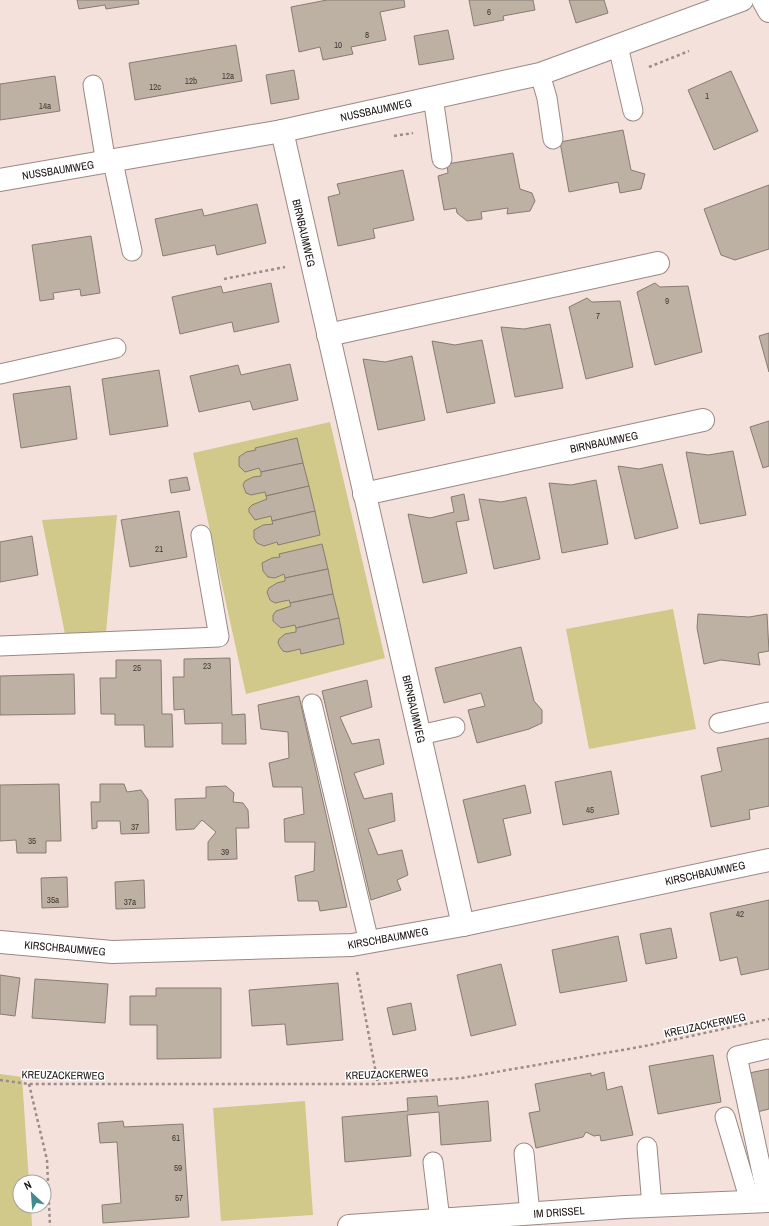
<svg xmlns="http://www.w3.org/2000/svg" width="769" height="1226" viewBox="0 0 769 1226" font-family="'Archivo Narrow',sans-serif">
<rect width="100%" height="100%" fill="#f5e1dc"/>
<!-- green -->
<g fill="#d0c989">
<path d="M330 422 385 658 246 694 193 453Z"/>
<path d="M117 515 106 632 65 634 42 520Z"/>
<path d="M673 609 696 729 589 749 566 629Z"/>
<path d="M0 1074 22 1077 29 1182H20V1206H31L32 1226H0Z"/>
<path d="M305 1101 313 1215 221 1221 213 1108Z"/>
</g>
<!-- building -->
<g fill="#bdb1a4" stroke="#877c70">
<path d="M77 0H138L139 4 106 9 105 5 79 9Z"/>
<path d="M327 0H404L405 7 380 12 386 40 351 47 353 54 323 60 320 47 299 52 291 7Z"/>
<path d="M469 0H533L535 10 503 16 504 20 474 26Z"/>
<path d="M569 0H604L608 13 576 23Z"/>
<path d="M448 30 454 59 419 65 414 36Z"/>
<path d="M236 45 242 81 135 100 129 63Z"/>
<path d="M294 70 299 99 271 104 266 75Z"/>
<path d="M731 71 758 131 714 150 688 90Z"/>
<path d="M55 76 60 111 0 120V84Z"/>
<path d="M623 130 631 170 645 174 641 189 620 193 618 182 569 192 560 142Z"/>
<path d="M513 153 520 189 532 193 535 201 530 211 507 214 508 208 481 212 482 219 467 221 457 213 456 208 444 210 438 176 448 173 447 164Z"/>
<path d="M403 170 414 220 373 229 375 238 338 246 328 197 340 194 337 184Z"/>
<path d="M769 185V249L735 260 721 255 704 209Z"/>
<path d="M257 204 266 243 217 255 215 245 163 256 155 219 202 209 204 216Z"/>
<path d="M91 236 100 293 81 296 80 289 53 293 54 299 40 301 32 245Z"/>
<path d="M271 283 279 322 234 332 232 322 180 334 172 297 221 286 223 293Z"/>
<path d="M655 283 660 287 688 286 702 352 655 365 637 292Z"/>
<path d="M587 298 592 302 620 301 633 367 586 379 569 307Z"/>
<path d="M550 324 563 388 515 397 501 327 524 329Z"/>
<path d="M769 333V372L759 336Z"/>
<path d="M482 340 495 403 447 413 432 341 455 345Z"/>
<path d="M412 356 425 420 378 430 363 359 385 362Z"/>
<path d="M290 364 298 400 253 410 250 401 199 412 190 376 238 365 241 375Z"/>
<path d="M159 370 168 426 110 435 102 379Z"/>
<path d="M70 386 77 439 21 448 13 394Z"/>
<path d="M769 421V466L763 468 750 427Z"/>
<path d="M297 438 303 463 261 472 259 468 245 472 239 466V457L246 452 256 450 255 448Z"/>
<path d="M733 451 746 515 700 524 686 452 708 455Z"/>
<path d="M303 463 309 486 266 496 265 492 251 495 246 493 243 485 245 481 253 477 261 476V472Z"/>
<path d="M662 464 678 528 635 539 618 466 639 469Z"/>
<path d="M187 477 190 490 171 493 169 480Z"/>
<path d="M596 480 608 544 562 553 549 483 571 485Z"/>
<path d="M309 486 315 511 272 521 271 516 255 520 249 512V508L252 505 267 499 266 496Z"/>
<path d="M464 494 469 520 456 522 467 573 423 583 408 514 430 518 454 512 451 497Z"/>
<path d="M526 497 540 559 494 569 479 499 501 502Z"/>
<path d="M179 511 187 557 130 567 121 520Z"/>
<path d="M315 511 320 535 278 545 277 542 264 546 257 543 254 538V530L263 525 273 524 272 521Z"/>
<path d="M32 536 38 575 0 582V542Z"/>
<path d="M322 544 328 569 285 578 284 574 275 578 268 577 263 571 262 563 272 558 280 557 279 554Z"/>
<path d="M328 569 333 594 290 603 289 600 275 603 270 600 267 592 269 588 277 583 285 581V578Z"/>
<path d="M333 594 339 618 296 628 295 625 281 628 273 621V615L276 611 291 606 290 603Z"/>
<path d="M698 614 749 617 767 614 769 651 758 653 760 665 721 660 704 664 697 628Z"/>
<path d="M339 618 344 644 301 654 300 649 287 652 283 651 280 647 278 643 279 639 285 634 296 632V628Z"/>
<path d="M521 647 534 701 542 710V723L529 729 477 743 468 710 485 706 481 693 444 703 435 668Z"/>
<path d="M230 658 232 715 245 714 246 744H222V723L185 724 184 709 174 710 173 677H184V659Z"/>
<path d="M116 660H161L162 714H172L173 747H145L144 725H115V714H101L100 678H116Z"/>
<path d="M74 674 75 714 0 715V676Z"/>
<path d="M367 680 372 707 340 717 352 744 379 739 384 764 354 773 364 799 392 793 395 821 368 829 378 855 402 850 408 875 397 880 401 890 371 900 322 691Z"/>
<path d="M299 696 347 907 320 911 318 901H298L295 876 314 871 315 842H285L284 819 304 814 302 787H273L269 763 289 758 288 732 261 729 258 705Z"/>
<path d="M769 738V806L749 810 750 819 711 827 701 776 722 771 717 748Z"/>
<path d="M611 771 619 814 563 825 555 782Z"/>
<path d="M59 784 61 841H46V853H17L16 840 0 841V785Z"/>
<path d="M100 784H124L127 792 141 790 148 800 149 833 121 834 120 821H97V828L92 829 91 802H100Z"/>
<path d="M525 785 531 813 503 819 511 855 478 863 463 800Z"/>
<path d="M226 786 234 793 233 802 243 803 248 810 249 828H236L237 859 208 860V842L216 832 202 820 194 829 176 830 175 799 206 798V787Z"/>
<path d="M67 877 68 907 42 908 41 878Z"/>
<path d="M144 880 145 908 116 909 115 882Z"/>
<path d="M769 900V969L741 975 737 957 720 961 710 913Z"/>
<path d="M671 928 677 958 646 964 640 934Z"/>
<path d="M618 936 627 981 560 993 552 950Z"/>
<path d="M501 964 516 1025 471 1036 457 975Z"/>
<path d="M0 975 20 978 15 1016 0 1014Z"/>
<path d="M35 979 108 984 105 1023 32 1018Z"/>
<path d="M338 983 343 1040 287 1045 285 1024 252 1026 249 990Z"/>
<path d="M156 988H221V1058L157 1059V1025H130V996H156Z"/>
<path d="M411 1003 416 1030 393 1035 387 1008Z"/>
<path d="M713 1055 721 1102 658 1114 649 1066Z"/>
<path d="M769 1069V1109L757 1112 749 1073Z"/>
<path d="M604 1072 607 1090 622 1086 633 1135 601 1141 600 1135 594 1136 586 1132 583 1137 536 1148 529 1113 540 1111 535 1084 591 1073V1076Z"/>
<path d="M437 1096 438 1106 488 1101 491 1141 441 1145 439 1112 407 1115 411 1156 345 1162 342 1117 408 1111 407 1098Z"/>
<path d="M123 1121 124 1127 183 1124 189 1217 103 1223 102 1205 121 1203 117 1142 100 1143 98 1123Z"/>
</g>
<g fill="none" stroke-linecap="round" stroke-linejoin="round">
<defs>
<g id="service">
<path d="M618 46 633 111"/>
<path d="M540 74 547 98 553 139"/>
<path d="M93 85 106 163"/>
<path d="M433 97 442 159"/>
<path d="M113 162 132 251"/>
<path d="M0 374 116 348"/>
<path d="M0 646 219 637 201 535"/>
<path d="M312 704 369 942"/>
<path d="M719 723 769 712"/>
<path d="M420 735 455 727"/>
<path d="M767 1049 737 1056 768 1201"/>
<path d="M725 1117 750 1201"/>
<path d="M647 1147 652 1206"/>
<path d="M524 1153 530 1214"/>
<path d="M433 1162 440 1220"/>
</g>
<g id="minor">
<path d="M763 0 769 11"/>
<path d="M282 131 463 925"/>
<path d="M0 180 282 131 540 74 742 0"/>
<path d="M328 335 658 263"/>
<path d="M364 494 703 420"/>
<path d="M0 942 112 952 352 945 463 925 769 860"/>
<path d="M349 1226 625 1207 769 1201"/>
</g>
</defs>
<!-- service casing -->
<use href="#service" stroke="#9a8883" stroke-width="21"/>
<!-- minor casing -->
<use href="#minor" stroke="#9a8883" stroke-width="24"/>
<!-- path -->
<g stroke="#9b8c89" stroke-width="2.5" stroke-dasharray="3 3" stroke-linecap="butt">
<path d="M649 67 689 51"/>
<path d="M394 136 413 133"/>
<path d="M224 279 285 267"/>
<path d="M357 972 378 1084"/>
<path d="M0 1080 29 1084H378L462 1078 645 1046 769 1019"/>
<path d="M29 1084 47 1160 50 1226"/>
</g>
<!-- service -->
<use href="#service" stroke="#fff" stroke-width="19"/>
<!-- minor -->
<use href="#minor" stroke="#fff" stroke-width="22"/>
</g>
<g text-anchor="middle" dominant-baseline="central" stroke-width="3" stroke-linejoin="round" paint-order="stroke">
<!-- number labels -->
<g font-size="9" fill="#433a36">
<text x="489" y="12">6</text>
<text x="367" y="35">8</text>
<text x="338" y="45">10</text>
<text x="228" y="76">12a</text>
<text x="191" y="81">12b</text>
<text x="155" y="87">12c</text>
<text x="707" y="96">1</text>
<text x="45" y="106">14a</text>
<text x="667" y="301">9</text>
<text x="598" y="316">7</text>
<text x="159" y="549">21</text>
<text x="207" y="666">23</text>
<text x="137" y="668">25</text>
<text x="590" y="810">45</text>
<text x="135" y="827">37</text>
<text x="32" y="841">35</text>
<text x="225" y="852">39</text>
<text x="53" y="900">35a</text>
<text x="130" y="902">37a</text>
<text x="740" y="914">42</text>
<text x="176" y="1138">61</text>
<text x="178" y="1168">59</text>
<text x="179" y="1198">57</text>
</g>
<!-- street labels -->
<g font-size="11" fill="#1a1312" stroke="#fff">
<text transform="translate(376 110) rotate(-12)">NUSSBAUMWEG</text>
<text transform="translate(58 170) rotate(-9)">NUSSBAUMWEG</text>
<text transform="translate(304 233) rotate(77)">BIRNBAUMWEG</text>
<text transform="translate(604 442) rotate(-12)">BIRNBAUMWEG</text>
<text transform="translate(414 709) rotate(77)">BIRNBAUMWEG</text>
<text transform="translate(705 873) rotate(-12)">KIRSCHBAUMWEG</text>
<text transform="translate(388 938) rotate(-10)">KIRSCHBAUMWEG</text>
<text transform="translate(65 948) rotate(5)">KIRSCHBAUMWEG</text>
<text transform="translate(705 1025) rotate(-12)">KREUZACKERWEG</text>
<text transform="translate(387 1074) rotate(-2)">KREUZACKERWEG</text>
<text transform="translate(63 1075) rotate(1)">KREUZACKERWEG</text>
<text transform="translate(559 1212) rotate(-4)">IM DRISSEL</text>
</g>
</g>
<!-- north arrow -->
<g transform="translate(32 1194) rotate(334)"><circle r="19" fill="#ffffff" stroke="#a3a1a0"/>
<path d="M0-3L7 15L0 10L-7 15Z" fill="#428a8f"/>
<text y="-6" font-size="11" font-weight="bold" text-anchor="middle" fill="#1a1312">N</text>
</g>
</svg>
